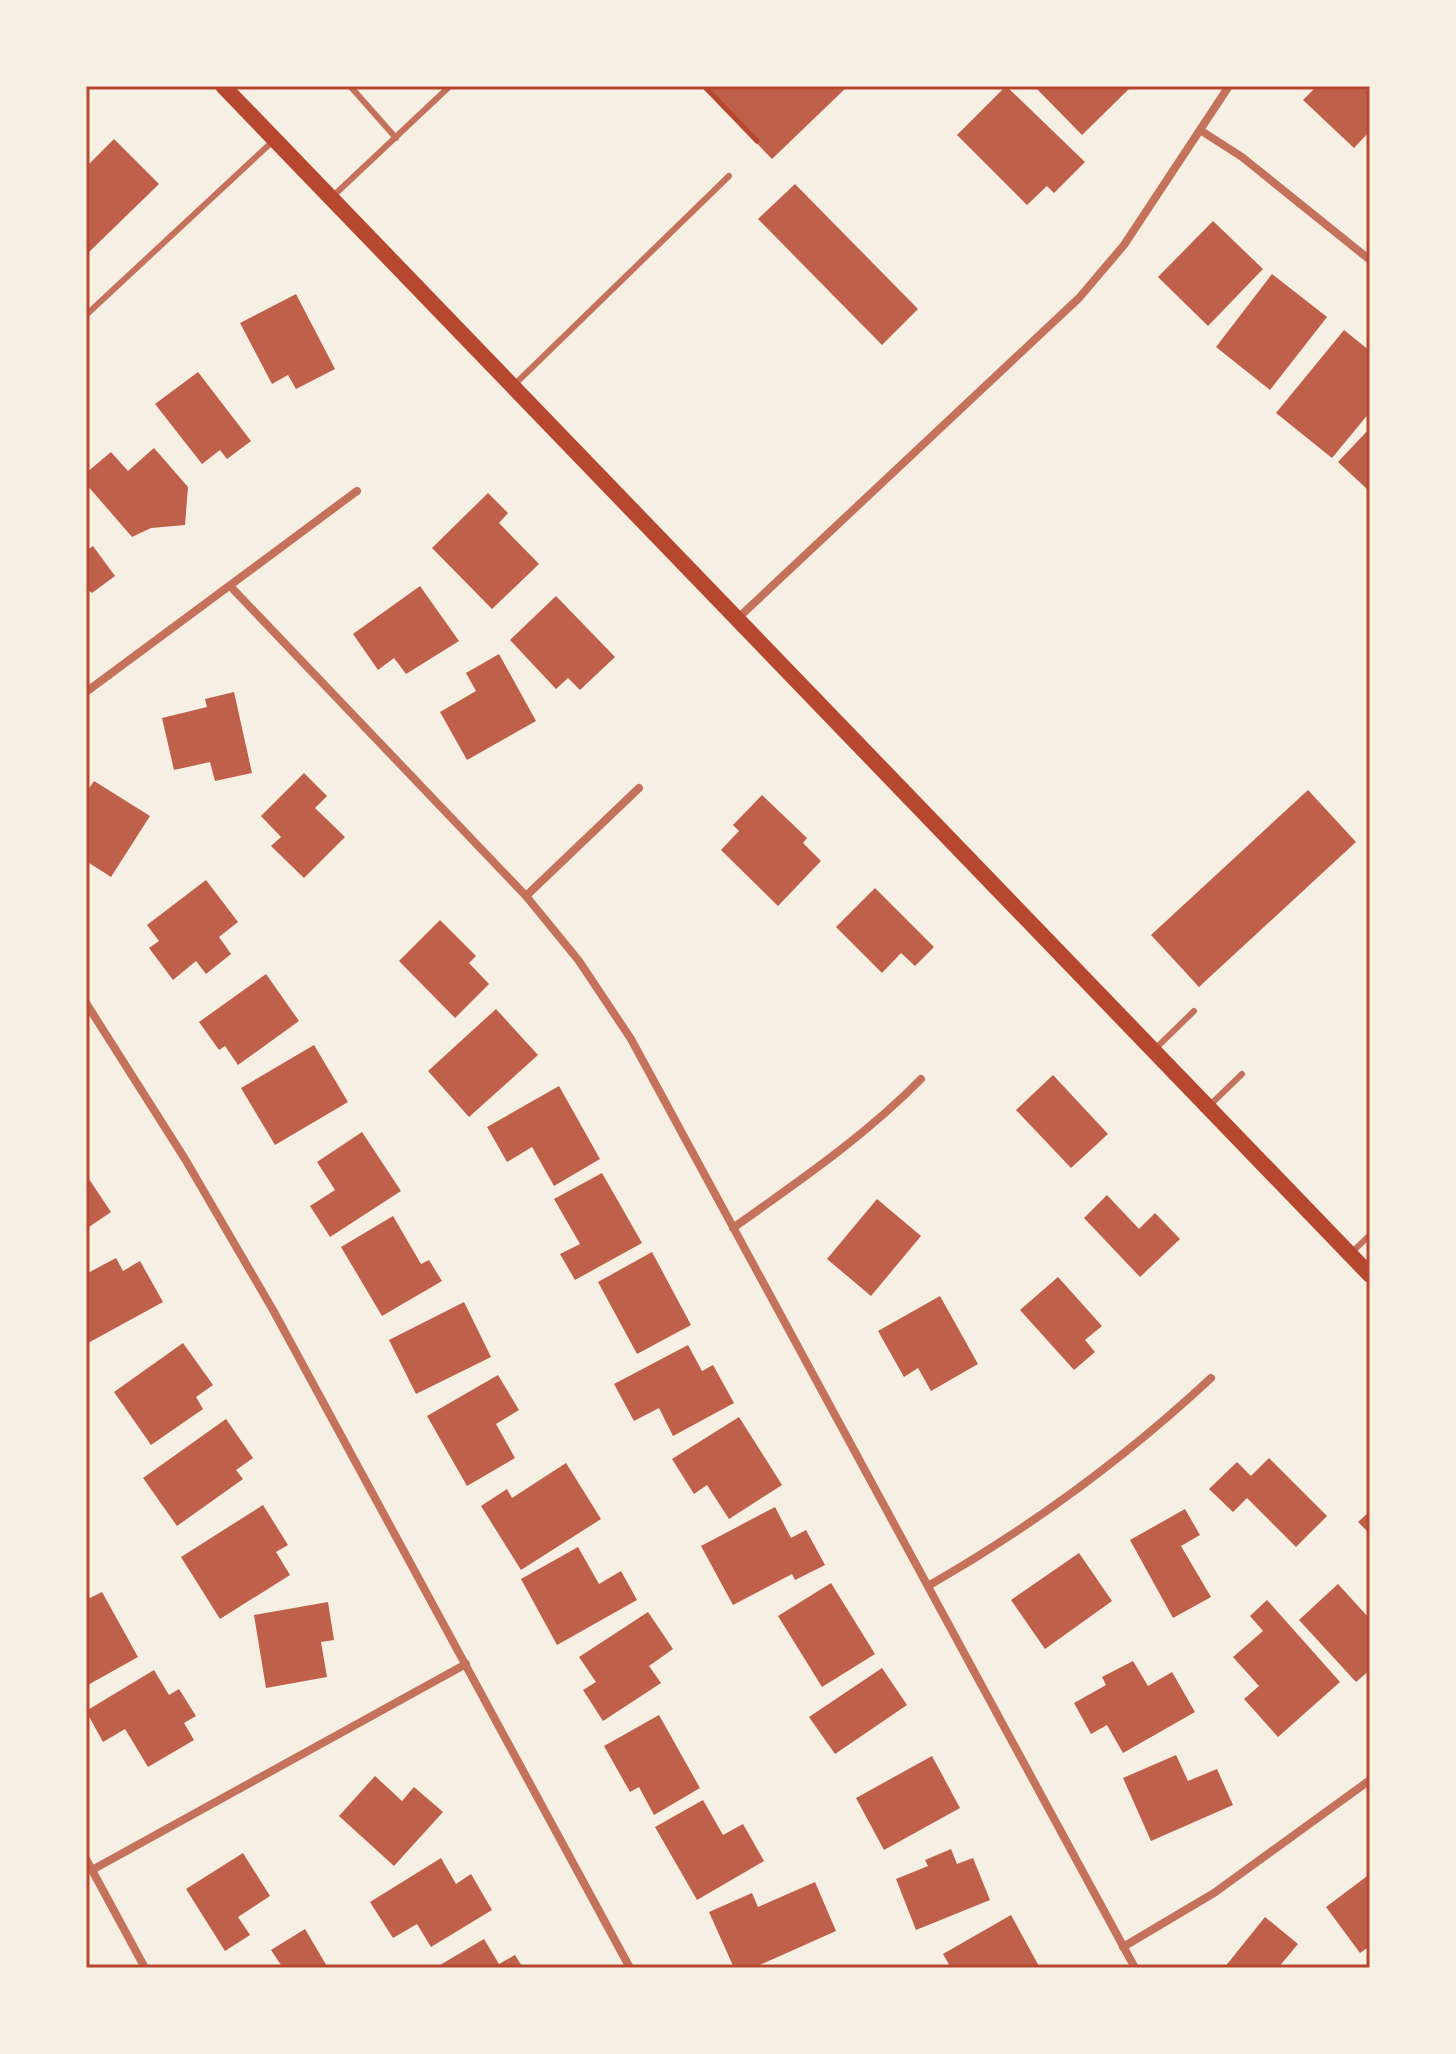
<svg xmlns="http://www.w3.org/2000/svg" width="1456" height="2054" viewBox="0 0 1456 2054" font-family="Karla,sans-serif">
<rect width="100%" height="100%" fill="#f6efe4"/>
<!-- building -->
<g fill="#bf614a">
<path d="M701 86H848L772 159Z"/>
<path d="M1006 86 1085 162 1054 193 1047 186 1027 205 957 135Z"/>
<path d="M1034 86H1132L1082 135Z"/>
<path d="M1317 86H1370V131L1354 148 1303 100Z"/>
<path d="M114 139 159 184 86 255V167Z"/>
<path d="M795 184 918 309 882 345 758 219Z"/>
<path d="M1213 221 1263 269 1208 326 1158 277Z"/>
<path d="M1272 274 1327 317 1270 390 1216 347Z"/>
<path d="M296 294 335 369 296 389 288 375 272 384 240 323Z"/>
<path d="M1344 330 1370 351V412L1332 458 1276 413Z"/>
<path d="M198 372 251 441 227 459 220 450 202 464 155 404Z"/>
<path d="M1370 428V488L1368 490 1338 462Z"/>
<path d="M154 448 188 487 185 525 151 528 132 537 86 484V473L111 452 128 471Z"/>
<path d="M488 493 508 513 499 523 539 564 492 609 432 548Z"/>
<path d="M93 546 115 576 92 593 86 589V551Z"/>
<path d="M420 586 459 641 406 674 394 658 378 670 353 634Z"/>
<path d="M556 596 615 657 580 690 568 678 556 689 510 640Z"/>
<path d="M499 654 536 721 467 760 440 712 476 691 466 673Z"/>
<path d="M234 692 252 773 215 781 210 762 174 770 162 718 207 707 205 699Z"/>
<path d="M304 773 327 796 315 808 345 837 304 878 271 846 281 837 261 816Z"/>
<path d="M94 781 150 816 111 877 86 861V793Z"/>
<path d="M1308 790 1356 842 1199 987 1151 935Z"/>
<path d="M762 795 807 838 803 843 821 861 778 906 721 850 739 831 733 825Z"/>
<path d="M206 880 238 922 219 937 231 954 206 974 196 961 173 980 149 948 159 941 147 925Z"/>
<path d="M875 888 934 947 915 966 901 953 882 973 836 927Z"/>
<path d="M440 920 476 956 469 963 489 984 455 1018 399 961Z"/>
<path d="M266 974 299 1021 238 1065 225 1046 219 1050 199 1022Z"/>
<path d="M496 1009 538 1055 469 1117 428 1071Z"/>
<path d="M314 1045 348 1102 275 1145 241 1088Z"/>
<path d="M1053 1075 1108 1134 1071 1168 1016 1110Z"/>
<path d="M559 1086 600 1159 554 1186 532 1147 507 1162 487 1127Z"/>
<path d="M362 1132 401 1191 330 1237 310 1206 335 1190 317 1162Z"/>
<path d="M602 1173 642 1243 575 1280 560 1254 580 1244 554 1199Z"/>
<path d="M89 1179 111 1212 86 1229V1181Z"/>
<path d="M1107 1195 1139 1229 1155 1213 1180 1239 1140 1277 1084 1218Z"/>
<path d="M877 1199 921 1236 871 1296 827 1259Z"/>
<path d="M393 1216 421 1264 429 1260 442 1281 382 1316 341 1247Z"/>
<path d="M652 1252 691 1325 637 1354 598 1282Z"/>
<path d="M116 1258 123 1271 140 1261 163 1302 88 1343 86 1274Z"/>
<path d="M1058 1277 1102 1326 1085 1340 1095 1352 1074 1370 1020 1310Z"/>
<path d="M940 1296 978 1364 931 1391 918 1368 904 1377 878 1331Z"/>
<path d="M464 1302 491 1357 416 1394 389 1340Z"/>
<path d="M183 1343 213 1385 196 1397 203 1409 151 1445 114 1392Z"/>
<path d="M688 1345 702 1371 713 1365 734 1403 673 1436 659 1408 634 1421 614 1384Z"/>
<path d="M498 1375 519 1410 496 1424 515 1458 467 1486 427 1416Z"/>
<path d="M739 1417 782 1485 729 1519 707 1485 694 1494 672 1459Z"/>
<path d="M226 1419 253 1458 236 1470 243 1479 177 1526 143 1478Z"/>
<path d="M1269 1458 1327 1516 1296 1547 1247 1498 1233 1512 1209 1489 1237 1462 1251 1476Z"/>
<path d="M566 1463 601 1519 521 1570 481 1506 507 1489 512 1498Z"/>
<path d="M263 1505 288 1545 276 1552 290 1575 220 1619 181 1557Z"/>
<path d="M775 1507 791 1538 806 1530 825 1565 795 1580 792 1574 733 1605 701 1546Z"/>
<path d="M1185 1509 1200 1535 1181 1546 1211 1597 1173 1618 1130 1540Z"/>
<path d="M1370 1511V1534L1358 1522Z"/>
<path d="M578 1547 599 1584 621 1571 637 1600 557 1645 521 1579Z"/>
<path d="M1079 1553 1112 1601 1045 1649 1011 1600Z"/>
<path d="M831 1583 875 1654 822 1687 778 1616Z"/>
<path d="M1338 1584 1370 1619V1670L1356 1682 1299 1620Z"/>
<path d="M102 1592 138 1657 86 1686V1600Z"/>
<path d="M1267 1600 1340 1682 1278 1737 1244 1699 1259 1686 1233 1657 1263 1631 1250 1616Z"/>
<path d="M328 1602 334 1640 321 1642 327 1677 266 1688 254 1615Z"/>
<path d="M648 1612 673 1649 649 1666 661 1683 603 1721 583 1690 596 1682 579 1657Z"/>
<path d="M1133 1661 1148 1686 1172 1672 1195 1712 1123 1753 1107 1725 1091 1734 1074 1703 1106 1685 1102 1677Z"/>
<path d="M882 1668 907 1705 835 1754 809 1717Z"/>
<path d="M154 1670 169 1695 179 1689 196 1716 184 1723 194 1740 148 1767 125 1729 103 1742 86 1711Z"/>
<path d="M659 1715 700 1788 654 1815 639 1787 630 1792 604 1746Z"/>
<path d="M1176 1755 1188 1781 1217 1769 1233 1805 1151 1841 1123 1778Z"/>
<path d="M932 1756 960 1808 884 1850 856 1798Z"/>
<path d="M375 1776 402 1801 414 1787 443 1812 394 1866 339 1816Z"/>
<path d="M703 1800 723 1835 743 1824 764 1861 697 1900 655 1827Z"/>
<path d="M951 1849 957 1864 973 1858 990 1900 916 1930 896 1879 928 1866 925 1860Z"/>
<path d="M243 1853 270 1896 238 1917 250 1935 225 1951 186 1889Z"/>
<path d="M441 1858 456 1884 471 1874 492 1910 431 1947 417 1924 393 1938 370 1902Z"/>
<path d="M1370 1874V1946L1360 1953 1326 1907Z"/>
<path d="M815 1882 836 1931 753 1968H734L709 1912 752 1893 758 1907Z"/>
<path d="M1011 1915 1040 1968H951L943 1954Z"/>
<path d="M1265 1917 1298 1944 1278 1968H1224Z"/>
<path d="M305 1929 328 1968H283L271 1950Z"/>
<path d="M484 1939 499 1964 515 1955 523 1968H435Z"/>
</g>
<g fill="none" stroke-linecap="round" stroke-linejoin="round">
<!-- path -->
<path stroke="#b5482f" stroke-width="5" d="M704 86 757 141"/>
<!-- service -->
<g stroke="#c5725c" stroke-width="6">
<path d="M350 86 396 138"/>
<path d="M86 87 87 86"/>
<path d="M331 198 450 86"/>
<path d="M86 315 272 142"/>
<path d="M514 385 729 176"/>
<path d="M1154 1050 1194 1011"/>
<path d="M1208 1107 1242 1074"/>
<path d="M1350 1254 1370 1235"/>
</g>
<!-- minor -->
<g stroke="#c5725c" stroke-width="8">
<path d="M1200 130 1242 157 1370 260"/>
<path d="M231 587 526 896 579 961 631 1039 1135 1968"/>
<path d="M737 619 1079 298 1124 245 1229 86"/>
<path d="M86 692 357 491"/>
<path d="M526 896 639 788"/>
<path d="M86 1003 185 1159 273 1310 630 1968"/>
<path d="M733 1228C799 1181 864 1137 921 1079"/>
<path d="M928 1586C1031 1527 1124 1459 1211 1378"/>
<path d="M86 1859 145 1968"/>
<path d="M92 1870 466 1664"/>
<path d="M1123 1947 1214 1893 1370 1780"/>
</g>
<!-- secondary -->
<path stroke="#b5482f" stroke-width="16" d="M223 86 1370 1275"/>
</g>
<!-- border -->
<rect width="1456" height="2054" fill="none" stroke="#f6efe4" stroke-width="176"/>
<rect x="88" y="88" width="1280" height="1878" fill="none" stroke="#b5482f" stroke-width="3"/>
</svg>
